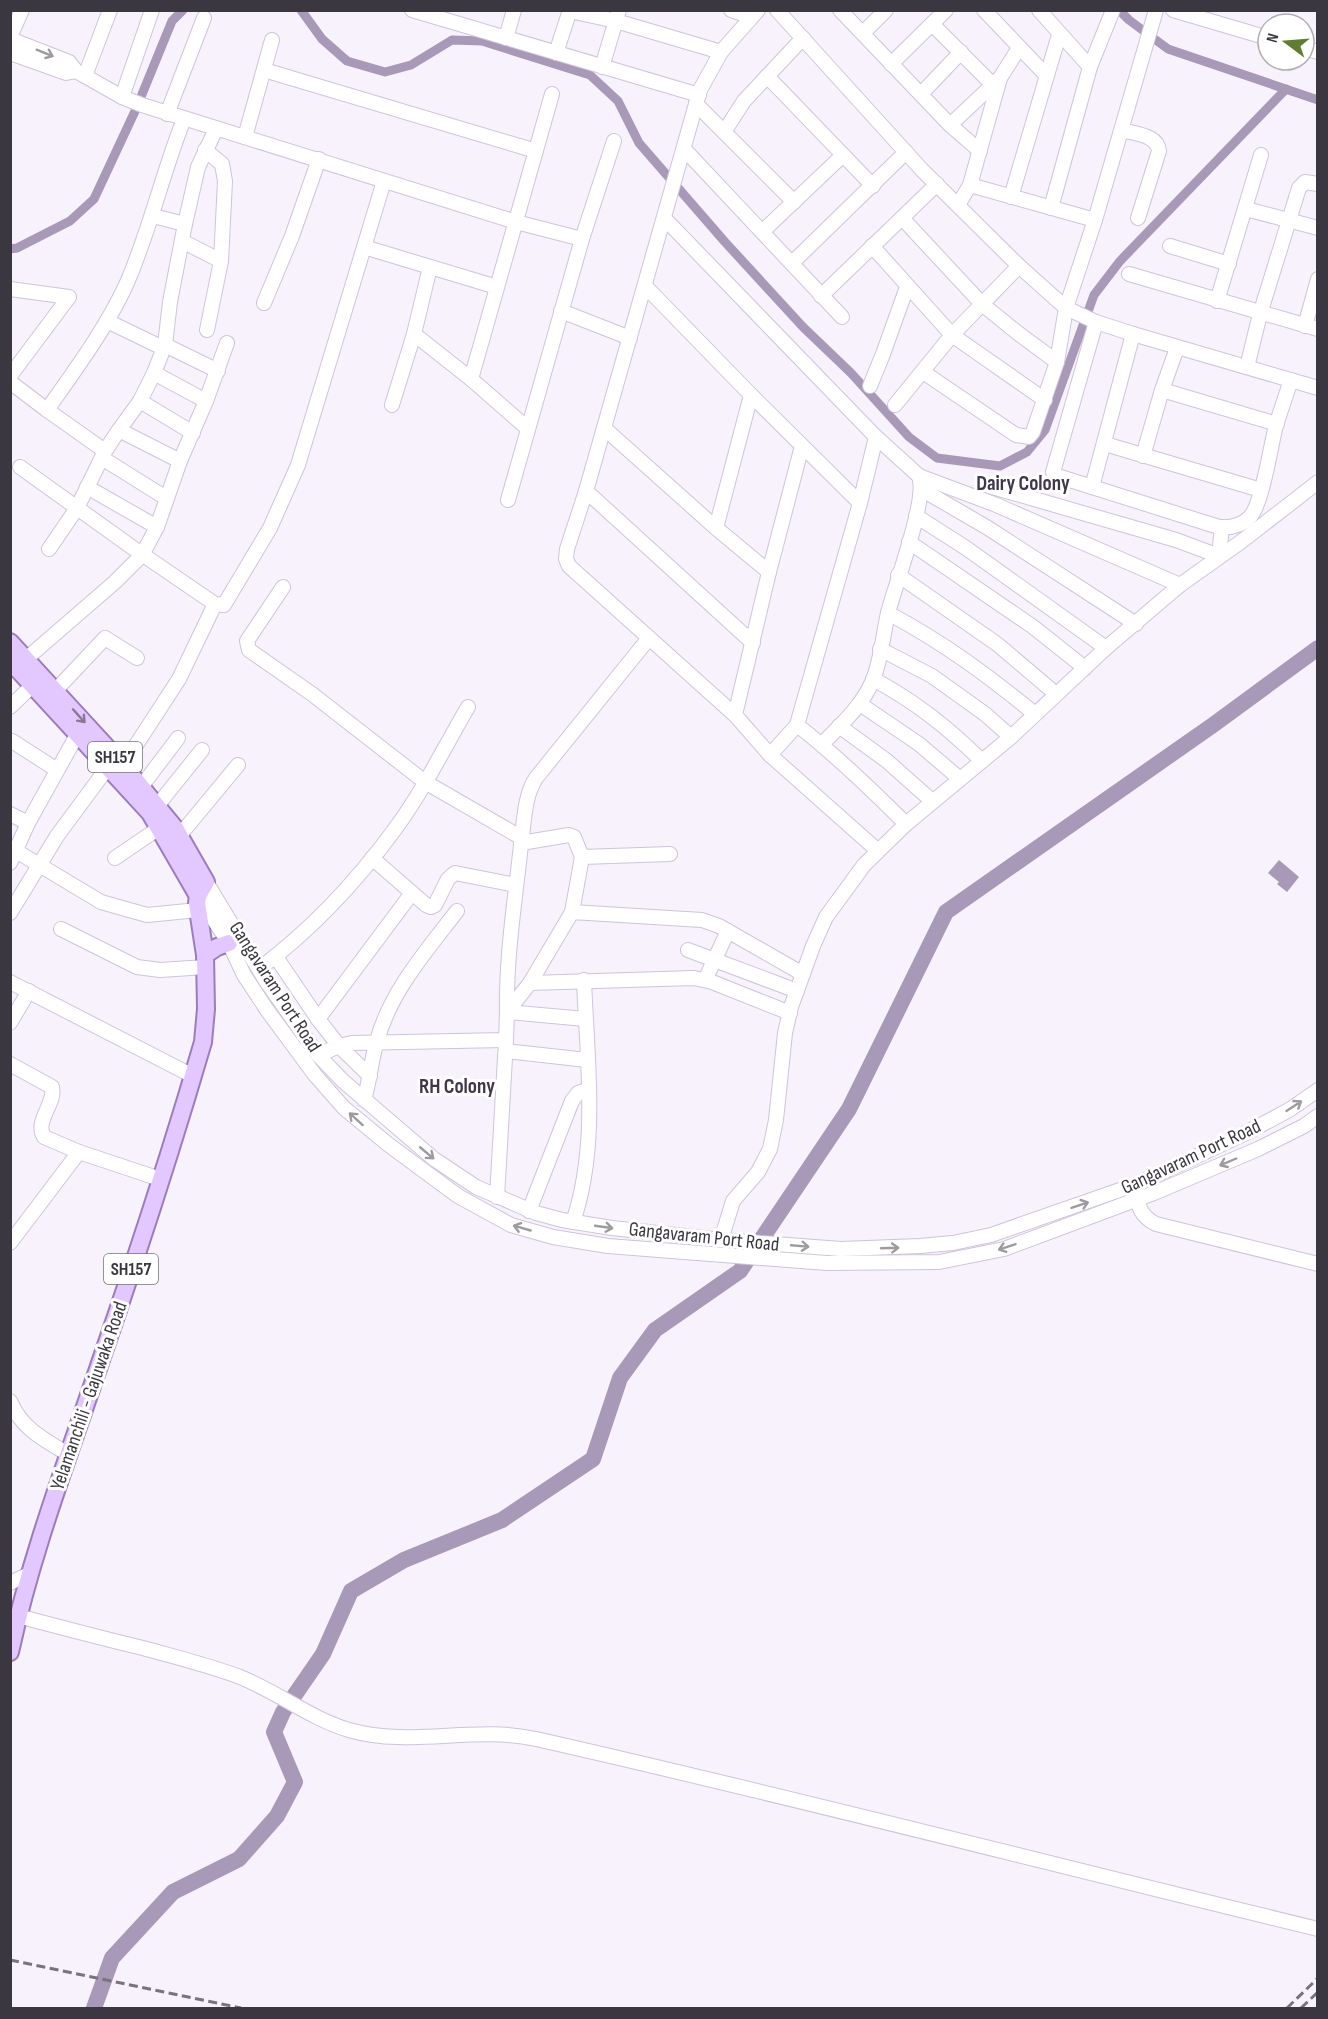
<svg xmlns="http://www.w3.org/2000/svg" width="1328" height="2019" viewBox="0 0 1328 2019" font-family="'Sofia Sans Condensed',sans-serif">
<rect width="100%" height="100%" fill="#f7f2fc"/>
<!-- water -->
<path fill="#a799b7" d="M1279 860 1299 877 1287 892 1277 884 1279 882 1268 873Z"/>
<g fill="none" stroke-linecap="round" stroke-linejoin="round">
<!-- canal -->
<g stroke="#a799b7" stroke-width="9">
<path d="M301 10 322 39 347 61 385 72 411 65 452 40 482 41 590 75 618 101 639 143 725 242 803 327 851 373 909 437 937 458 1000 466 1027 452 1045 430 1094 295 1120 261 1286 89"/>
<path d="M1119 10 1129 20 1168 49 1318 100"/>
<path d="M10 249 17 248 70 221 94 199 136 109 172 21 183 10"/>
</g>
<!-- river -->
<path stroke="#a799b7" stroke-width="16" d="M94 2008 112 1958 173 1892 239 1859 277 1816 295 1782 274 1732 283 1712 323 1654 351 1591 404 1560 502 1520 593 1459 620 1378 655 1330 740 1271 849 1109 946 912 1213 725 1318 648"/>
<defs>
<g id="minor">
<path d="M412 10 699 95"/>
<path d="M731 10 751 17"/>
<path d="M758 10 721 52 700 90 586 491 567 549 566 559 569 566 735 715 770 755 877 850"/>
<path d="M777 10 922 170 1019 266 1066 308 1096 322 1133 334 1318 388"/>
<path d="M840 10 950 125 980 151"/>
<path d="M984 10 1046 75"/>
<path d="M1039 10 1090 67"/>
<path d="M1173 10 1268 38"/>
<path d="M570 11 616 21 721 52"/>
<path d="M932 24 993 85"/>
<path d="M863 33 886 10"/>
<path d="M10 37 22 10"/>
<path d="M506 38 514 10"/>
<path d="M10 39 69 62 76 71 122 97 142 105 516 222 582 239"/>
<path d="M1304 48 1318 52"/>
<path d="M10 53 66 73 76 71"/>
<path d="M556 53 570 10"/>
<path d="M891 64 946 10"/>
<path d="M602 67 619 10"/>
<path d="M264 70 536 151"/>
<path d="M85 76 110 10"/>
<path d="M767 76 873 186"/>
<path d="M921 94 961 52"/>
<path d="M122 97 152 10"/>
<path d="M696 104 794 202"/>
<path d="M167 114 204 18"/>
<path d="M950 125 1000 78 1019 48"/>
<path d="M1122 130C1135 134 1158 135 1159 151L1138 218"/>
<path d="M724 132 744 101 803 38"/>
<path d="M245 137 272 40"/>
<path d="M684 149 842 317"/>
<path d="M205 150 222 164 225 181 221 261 207 330"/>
<path d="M970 185 1095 220"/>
<path d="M1011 197 1059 35"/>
<path d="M958 205 970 185 1000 78"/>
<path d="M1051 208 1090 67 1113 10"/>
<path d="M1246 209 1318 228"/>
<path d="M902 218 982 304 1019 334 1057 362"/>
<path d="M665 219 876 437 919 476C928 499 895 585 888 613 883 635 881 660 873 680 862 706 841 725 822 744"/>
<path d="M185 224 198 167 216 129"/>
<path d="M763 231 842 156"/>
<path d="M182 241 221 261"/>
<path d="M872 246 952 335 1045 400"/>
<path d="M1170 246 1229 264"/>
<path d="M364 247 497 287"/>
<path d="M792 263 906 152"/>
<path d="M1129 274 1318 329"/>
<path d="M645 286 751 395 860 503"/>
<path d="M10 289 69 297 10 376"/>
<path d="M821 296 937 184"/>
<path d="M1217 301 1261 155"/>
<path d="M264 303 292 236 319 159"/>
<path d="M561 311 630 338"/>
<path d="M107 321 163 348"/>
<path d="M1096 322 1053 472 1054 475 1219 527C1230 528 1241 526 1249 518 1262 507 1271 444 1276 425 1281 410 1286 395 1291 380"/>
<path d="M1305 326 1318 279"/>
<path d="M414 334 471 379 527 428"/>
<path d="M165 345 218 371"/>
<path d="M1247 367 1260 314 1299 188 1305 182 1318 184"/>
<path d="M923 372 1016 435 1029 437 1033 432 1057 362 1066 308 1095 220 1156 10"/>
<path d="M154 373 206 401"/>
<path d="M471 379 552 94"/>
<path d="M10 382 47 410 105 451"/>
<path d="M870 386 883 354 907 287"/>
<path d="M1162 390 1277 424"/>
<path d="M140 401 193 433"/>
<path d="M392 405 414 334 430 267"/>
<path d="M895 405 952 335 1019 266"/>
<path d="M47 410C75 370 105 330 126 285 150 231 162 174 184 119"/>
<path d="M604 428 716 528 769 572"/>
<path d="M1105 444 1261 490"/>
<path d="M1143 456 1162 390 1177 348"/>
<path d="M102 458 166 498"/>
<path d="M180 461 206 401 227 343"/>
<path d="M20 467 133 548 215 604 224 605 270 528 298 465 384 181"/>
<path d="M919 476 994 504 1180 585"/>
<path d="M989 486 1176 540 1219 556 1222 527"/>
<path d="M87 487 157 527"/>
<path d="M1092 487 1133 334"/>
<path d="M921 489 988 528 1136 624"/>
<path d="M586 491 753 643"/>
<path d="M508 500 582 239 614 141"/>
<path d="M916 516 966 548 1106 648"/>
<path d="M716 528 751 395"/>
<path d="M909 542 1032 626 1085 668"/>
<path d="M49 549 77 508 105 451 119 430"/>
<path d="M898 575 997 644 1056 694"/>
<path d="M283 587 247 641 249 650 312 694 425 782 522 838"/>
<path d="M888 613C944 643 986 674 1035 714"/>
<path d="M880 649 932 676 985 714 1011 737"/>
<path d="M26 659 115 582 142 555 157 527 180 461 119 430 140 401 154 373 165 345 170 302 185 224 153 216"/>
<path d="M873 679C916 702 947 727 982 761"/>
<path d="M55 691 105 638 137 658"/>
<path d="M860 704 919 744 960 779"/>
<path d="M10 707 33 685"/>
<path d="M735 715 769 572 802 446"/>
<path d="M797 725C836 755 871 789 906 824"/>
<path d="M839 726 887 761 932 801"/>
<path d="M12 741 57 770"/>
<path d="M770 755 797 725 860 503 876 437"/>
<path d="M123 765 179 679 215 604"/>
<path d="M141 787 178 738"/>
<path d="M157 806 202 750"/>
<path d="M10 814 28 823"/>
<path d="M180 835 238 765"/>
<path d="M521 843 569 835 574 837 582 857 670 854"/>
<path d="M16 851 101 902 147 915 198 910"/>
<path d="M115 858 159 828"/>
<path d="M372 858 426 905 431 907 435 905 448 879 455 873 516 885"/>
<path d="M10 863 28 823 77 735"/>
<path d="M206 882 266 981 318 1055 343 1081 434 1159 476 1187 536 1213 562 1220 612 1228 721 1240 841 1249 920 1246 953 1243 991 1235 1137 1184 1248 1132 1289 1110 1318 1090"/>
<path d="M198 896 229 943 244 975 267 1010 315 1075 344 1108 389 1145 458 1196 511 1225 553 1237 608 1246 827 1263 939 1262 1004 1249 1154 1193 1258 1149 1304 1126 1318 1116"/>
<path d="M572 912 582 857"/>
<path d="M10 913 57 836 108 767"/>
<path d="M61 929 137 967 160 970 206 967"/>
<path d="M688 950 797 991"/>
<path d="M276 957 318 1019 339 1046 370 1076"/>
<path d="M259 969C311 930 357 881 395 829 423 791 444 748 468 707"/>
<path d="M705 980 728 931"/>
<path d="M10 982 193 1076"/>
<path d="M530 983 694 978 712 982 790 1013"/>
<path d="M318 1019 412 893"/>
<path d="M585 1019 507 1012C506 955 515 901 521 845 524 824 524 796 536 778L649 638"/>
<path d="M10 1023 29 991"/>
<path d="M506 1051 587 1060"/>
<path d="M318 1055 339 1046 352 1043 506 1040 507 1012 530 983 572 912 702 920 719 926 803 974"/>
<path d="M10 1064 52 1087C56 1104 34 1121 44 1137L79 1152 160 1179"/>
<path d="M364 1100C370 1080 371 1060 377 1041 390 992 427 950 457 911"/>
<path d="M1137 1191C1137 1207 1142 1217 1156 1224L1318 1264"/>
<path d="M497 1197 506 1040"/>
<path d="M529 1211 572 1101 578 1093 589 1089"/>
<path d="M573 1222C599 1145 587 1060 584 980"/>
<path d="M721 1240 733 1201 758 1172 770 1149 776 1120 785 1033 791 1007 813 946 826 917 864 865 906 824 1011 737 1106 648 1180 585 1242 541 1318 482"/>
<path d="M10 1243 79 1152"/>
<path d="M10 1401C22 1429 43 1439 68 1454"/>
<path d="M10 1583 29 1574"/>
<path d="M18 1616C60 1627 101 1638 143 1648 175 1657 208 1665 240 1677 278 1692 309 1718 349 1730 411 1748 474 1725 536 1739 798 1798 1057 1866 1318 1929"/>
</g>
<g id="major">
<path d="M10 642 123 765 175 828 206 882 198 896 197 903 205 955 206 1009 203 1042C172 1148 138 1253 102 1357 69 1455 32 1551 10 1652"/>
<path d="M10 661 150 813 198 896"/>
<path d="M205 955 217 947 229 943"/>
</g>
</defs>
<!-- minor casing -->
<use href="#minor" stroke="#cfc4db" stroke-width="16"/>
<!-- major casing -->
<use href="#major" stroke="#9c7dbc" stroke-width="20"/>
<!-- minor -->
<use href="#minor" stroke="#fff" stroke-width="14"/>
<!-- major -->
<use href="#major" stroke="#e3c7ff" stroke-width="16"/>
<!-- rail -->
<g stroke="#78747d" stroke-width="3" stroke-dasharray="9 4.5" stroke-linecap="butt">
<path d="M10 1960 241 2008"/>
<path d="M1287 2008 1318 1978"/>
<path d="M1301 2008 1318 1992"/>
</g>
</g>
<!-- one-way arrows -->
<defs><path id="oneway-shaft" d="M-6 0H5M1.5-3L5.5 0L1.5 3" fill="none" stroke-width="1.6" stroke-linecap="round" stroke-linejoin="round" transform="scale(1.5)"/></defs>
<g stroke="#9d9ba0">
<use href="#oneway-shaft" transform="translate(45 53) rotate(22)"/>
<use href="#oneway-shaft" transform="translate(1294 1106) rotate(-33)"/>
<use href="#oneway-shaft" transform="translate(356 1119) rotate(-138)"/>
<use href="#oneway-shaft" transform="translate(427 1153) rotate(40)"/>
<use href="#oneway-shaft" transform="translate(1228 1162) rotate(157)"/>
<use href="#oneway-shaft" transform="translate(1080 1205) rotate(-19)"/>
<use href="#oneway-shaft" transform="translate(604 1227) rotate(8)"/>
<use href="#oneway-shaft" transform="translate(522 1228) rotate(-164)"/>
<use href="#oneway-shaft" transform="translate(800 1246) rotate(5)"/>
<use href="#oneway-shaft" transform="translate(1007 1247) rotate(162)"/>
<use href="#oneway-shaft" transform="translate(890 1248) rotate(-2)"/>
</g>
<use stroke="#877896" href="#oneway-shaft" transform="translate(79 716) rotate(48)"/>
<g text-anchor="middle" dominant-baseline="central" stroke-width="6" stroke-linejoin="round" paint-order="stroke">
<!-- shield labels -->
<g fill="#fff" stroke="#767379" stroke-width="1.5">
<rect x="88" y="742" width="54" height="30" rx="4.5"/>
<rect x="104" y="1254" width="54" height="30" rx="4.5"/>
</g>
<g font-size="18" font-weight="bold" fill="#3b3740">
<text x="115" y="757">SH157</text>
<text x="131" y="1269">SH157</text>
</g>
<!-- street labels -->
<g font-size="20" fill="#3b3740" stroke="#fff">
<text transform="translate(275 987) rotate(57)">Gangavaram Port Road</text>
<text transform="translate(1191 1157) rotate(-25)">Gangavaram Port Road</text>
<text transform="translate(704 1237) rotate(6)">Gangavaram Port Road</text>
<text transform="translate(89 1396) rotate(-71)">Yelamanchili - Gajuwaka Road</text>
</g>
<!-- neighbourhood labels -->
<g font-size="21" font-weight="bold" fill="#40374a" stroke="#fff">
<text x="1023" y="483">Dairy Colony</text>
<text x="457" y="1086">RH Colony</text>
</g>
</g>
<!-- border -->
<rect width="1328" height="2019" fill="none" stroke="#3b3740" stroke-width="24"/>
<!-- north arrow -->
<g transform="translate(1286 42) rotate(286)"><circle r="28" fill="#ffffff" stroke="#b1afb3" stroke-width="1.5"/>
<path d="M0-4.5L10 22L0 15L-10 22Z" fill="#617d31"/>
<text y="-9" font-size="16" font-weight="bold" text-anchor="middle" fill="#3b3740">N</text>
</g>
</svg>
